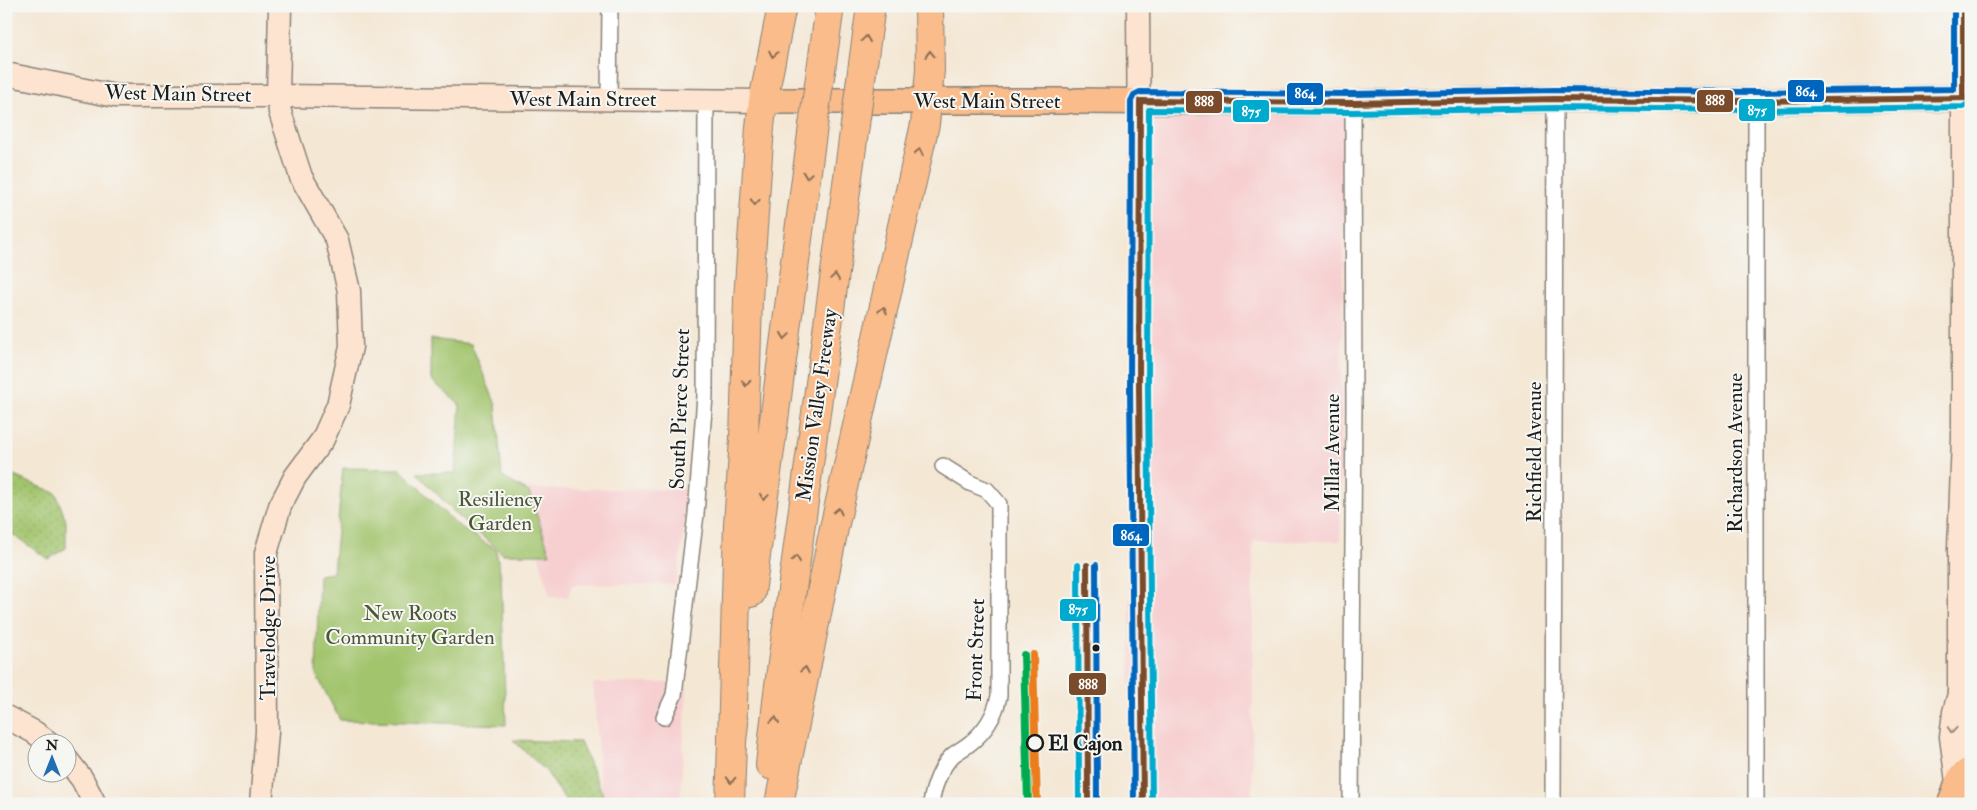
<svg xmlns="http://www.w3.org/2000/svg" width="1977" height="810" viewBox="0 0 1977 810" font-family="'IM FELL Double Pica',serif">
<defs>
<pattern id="grass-dots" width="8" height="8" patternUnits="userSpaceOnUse" patternTransform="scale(1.25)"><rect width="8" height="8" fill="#a2c46d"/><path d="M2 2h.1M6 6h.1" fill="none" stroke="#8ba85e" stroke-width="1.8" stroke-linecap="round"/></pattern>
</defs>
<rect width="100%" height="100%" fill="#f6f6f2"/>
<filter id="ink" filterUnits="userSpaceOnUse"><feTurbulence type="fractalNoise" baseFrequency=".02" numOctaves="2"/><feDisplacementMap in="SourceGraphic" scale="10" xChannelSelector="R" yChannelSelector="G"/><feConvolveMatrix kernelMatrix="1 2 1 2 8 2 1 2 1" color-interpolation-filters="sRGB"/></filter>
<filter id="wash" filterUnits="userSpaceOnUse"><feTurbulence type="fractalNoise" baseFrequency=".0096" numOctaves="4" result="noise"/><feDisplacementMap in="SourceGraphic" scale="20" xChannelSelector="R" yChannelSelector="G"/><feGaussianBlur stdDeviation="1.12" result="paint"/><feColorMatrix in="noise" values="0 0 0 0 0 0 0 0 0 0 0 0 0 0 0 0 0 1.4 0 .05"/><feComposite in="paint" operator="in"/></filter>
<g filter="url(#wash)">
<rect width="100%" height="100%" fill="#f4e7d4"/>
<!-- built -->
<g fill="#f7cfd0">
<path d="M1345 108 1340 541H1253L1252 804H1130V111Z"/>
<path d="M529 489H690L676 584 572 585 568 597H550L523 496Z"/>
<path d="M593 683H668L687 689 680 804H602Z"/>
</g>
<!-- grass -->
<g fill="url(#grass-dots)" stroke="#5f7044">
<path d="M6 473 56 493 66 521V548L48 559 6 530Z"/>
<path d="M513 740 580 742 607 804H568L546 771Z"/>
</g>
<!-- green -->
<g fill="#a2c46d" stroke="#5f7044">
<path d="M431 339 471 344 496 405 502 477 529 492 550 554H503L459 517 417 473H455L460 405 431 380Z"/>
<path d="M343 468 400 469 456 524 496 550 501 577 506 725 340 720 316 674 319 575 333 573Z"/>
</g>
</g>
<g filter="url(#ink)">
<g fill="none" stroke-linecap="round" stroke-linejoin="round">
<defs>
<g id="street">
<path d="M609 100 610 6"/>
<path d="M1756 101V804"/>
<path d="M664 717 674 695 696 514 705 396 706 100"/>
<path d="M931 804C933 788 941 766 953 755 958 751 964 748 969 744 986 731 995 716 999 696V504L987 490 970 483 943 466"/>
<path d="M1351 804 1354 406 1353 103"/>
<path d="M1553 804 1555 99"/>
</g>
<g id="secondary">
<path d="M1138 6 1143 804"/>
<path d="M6 74 115 96H278L763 101"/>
<path d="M1959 694V548L1963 438V6"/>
<path d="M6 717 34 732 48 742"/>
<path d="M68 761 82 779 95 804"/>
<path d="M1957 782 1951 737 1954 712 1959 694 1964 710V736L1971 757"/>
<path d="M261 804 267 732 266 553 280 506 295 477 323 439 338 405 351 347 349 291 337 240 301 177 280 112 278 96 280 6"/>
</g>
<g id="primary">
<path d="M763 101H1066"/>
<path d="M1076 101 1353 103 1555 99 1756 101 1971 98"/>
<path d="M1950 804C1957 791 1955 776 1971 770"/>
</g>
<g id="highway">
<path d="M821 70 830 6"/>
<path d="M862 71 871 6"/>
<path d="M751 593 813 126"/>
<path d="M732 741 738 524 744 439 748 299 760 127 763 101 782 6"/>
<path d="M770 765 778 693 855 125"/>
<path d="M730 804 732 741 734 723"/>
<path d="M779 804 834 528 925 124 930 70 929 6"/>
</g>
</defs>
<!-- street casing -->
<use href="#street" stroke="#888278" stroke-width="18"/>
<!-- secondary casing -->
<use href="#secondary" stroke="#888278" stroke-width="25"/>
<!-- primary casing -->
<use href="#primary" stroke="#888278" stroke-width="28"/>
<!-- highway casing -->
<use href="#highway" stroke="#888278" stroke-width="30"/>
<!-- street -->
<use href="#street" stroke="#fff" stroke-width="15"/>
<!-- secondary -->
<use href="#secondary" stroke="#fde4d0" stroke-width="22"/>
<!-- primary -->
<use href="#primary" stroke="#f9bc8a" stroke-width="25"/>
<!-- highway -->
<use href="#highway" stroke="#f9bc8a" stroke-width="28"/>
<defs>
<g id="highway-bridge">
<path d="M855 125 862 71"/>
<path d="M813 126 821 70"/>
</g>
</defs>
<!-- highway-bridge casing -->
<use href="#highway-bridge" stroke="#888278" stroke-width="30" stroke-linecap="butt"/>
<!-- highway-bridge -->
<use href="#highway-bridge" stroke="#f9bc8a" stroke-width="28"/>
<defs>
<g id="bus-1">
<path d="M1963 6V98"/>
<path d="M1087 565 1088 804"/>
<path d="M1143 804 1139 388 1140 101 1353 103 1555 99 1756 101 1971 98"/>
</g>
<g id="bus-2">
<path d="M1078 565 1079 804"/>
<path d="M1152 804 1148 388 1149 110 1353 112 1555 108 1756 110 1963 107 1971 102"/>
</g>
<g id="bus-3">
<path d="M1096 565 1097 804"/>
<path d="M1134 804 1130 388 1131 101 1134 95 1140 92 1353 94 1555 90 1756 92 1954 89V6"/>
</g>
</defs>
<!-- bus-1 casing -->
<use href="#bus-1" stroke="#f6f6f2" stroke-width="10"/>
<!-- bus-2 casing -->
<use href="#bus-2" stroke="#f6f6f2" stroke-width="10"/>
<!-- bus-3 casing -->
<use href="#bus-3" stroke="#f6f6f2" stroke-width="10"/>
<!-- bus-1 -->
<use href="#bus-1" stroke="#7a4b2a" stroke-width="6"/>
<!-- bus-2 -->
<use href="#bus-2" stroke="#00a9ce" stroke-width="6"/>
<!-- bus-3 -->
<use href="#bus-3" stroke="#0065bd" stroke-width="6"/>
<defs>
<path id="rail-1" d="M1033 655 1037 804"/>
<path id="rail-2" d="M1024 655 1028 804"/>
</defs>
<!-- rail-1 casing -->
<use href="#rail-1" stroke="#f6f6f2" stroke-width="11"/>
<!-- rail-2 casing -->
<use href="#rail-2" stroke="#f6f6f2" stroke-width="11"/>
<!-- rail-1 -->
<use href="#rail-1" stroke="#eb7d1e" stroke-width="8"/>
<!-- rail-2 -->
<use href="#rail-2" stroke="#04aa4f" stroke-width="8"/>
</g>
<!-- one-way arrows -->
<defs><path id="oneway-chevron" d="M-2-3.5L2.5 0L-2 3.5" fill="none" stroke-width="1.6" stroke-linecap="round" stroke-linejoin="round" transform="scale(1.25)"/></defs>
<g stroke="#8a6c53">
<use href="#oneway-chevron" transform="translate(866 39) rotate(-82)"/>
<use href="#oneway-chevron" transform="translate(773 54) rotate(101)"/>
<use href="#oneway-chevron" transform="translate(930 54) rotate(-92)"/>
<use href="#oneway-chevron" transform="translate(919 152) rotate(-77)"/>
<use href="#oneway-chevron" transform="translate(807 175) rotate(98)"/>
<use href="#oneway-chevron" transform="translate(755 202) rotate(94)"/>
<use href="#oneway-chevron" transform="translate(835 277) rotate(-82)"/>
<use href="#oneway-chevron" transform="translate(883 310) rotate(-77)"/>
<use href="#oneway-chevron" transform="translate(785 336) rotate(98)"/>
<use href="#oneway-chevron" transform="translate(746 383) rotate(92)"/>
<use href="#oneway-chevron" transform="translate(764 497) rotate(98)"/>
<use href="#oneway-chevron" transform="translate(838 511) rotate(-77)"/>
<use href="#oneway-chevron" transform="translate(796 559) rotate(-82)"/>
<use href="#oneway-chevron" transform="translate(805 670) rotate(-79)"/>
<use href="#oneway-chevron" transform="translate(775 720) rotate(-84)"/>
<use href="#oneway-chevron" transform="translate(731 780) rotate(92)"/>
</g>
<use stroke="#988a7f" href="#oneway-chevron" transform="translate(1952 730) rotate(94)"/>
</g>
<!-- markers -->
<circle fill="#1c1c1c" stroke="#f6f6f2" stroke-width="2" cx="1096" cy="648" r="4.5"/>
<circle fill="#f6f6f2" stroke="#1c1c1c" stroke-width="2.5" cx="1035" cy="743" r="8"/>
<g text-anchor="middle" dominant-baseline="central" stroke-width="4" stroke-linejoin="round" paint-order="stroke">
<!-- street labels -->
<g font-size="21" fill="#1c1c1c" stroke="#f6f6f2">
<text transform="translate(178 94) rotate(1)">West Main Street</text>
<text x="583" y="99">West Main Street</text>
<text x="987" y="101">West Main Street</text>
<text transform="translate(817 405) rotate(-82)">Mission Valley Freeway</text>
<text transform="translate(680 409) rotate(-88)">South Pierce Street</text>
<text transform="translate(1534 452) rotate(-90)">Richfield Avenue</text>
<text transform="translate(1332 453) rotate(-90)">Millar Avenue</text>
<text transform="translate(1735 453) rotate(-90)">Richardson Avenue</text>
<text transform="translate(268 628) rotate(-90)">Travelodge Drive</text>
<text transform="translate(976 650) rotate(-88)">Front Street</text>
</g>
<!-- park labels -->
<g font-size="21" fill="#4b5738" stroke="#f6f6f2">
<text x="500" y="499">Resiliency<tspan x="500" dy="24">Garden</tspan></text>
<text x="410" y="613">New Roots<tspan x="410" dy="24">Community Garden</tspan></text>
</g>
<!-- stop labels -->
<g font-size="21" font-weight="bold" fill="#1c1c1c" stroke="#f6f6f2" text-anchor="start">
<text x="1048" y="743">El Cajon</text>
</g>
</g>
<g stroke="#f6f6f2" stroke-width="2">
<rect x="1787" y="79" width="38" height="24" rx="5" fill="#0065bd"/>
<rect x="1286" y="82" width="38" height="24" rx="5" fill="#0065bd"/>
<rect x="1696" y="89" width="38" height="24" rx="5" fill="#7a4b2a"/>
<rect x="1185" y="90" width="38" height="24" rx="5" fill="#7a4b2a"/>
<rect x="1738" y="98" width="38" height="24" rx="5" fill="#00a9ce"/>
<rect x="1232" y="99" width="38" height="24" rx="5" fill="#00a9ce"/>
<rect x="1112" y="523" width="38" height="24" rx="5" fill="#0065bd"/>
<rect x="1059" y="598" width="38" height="24" rx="5" fill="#00a9ce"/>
<rect x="1068" y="672" width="39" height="24" rx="5" fill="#7a4b2a"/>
</g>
<g font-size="14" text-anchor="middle" font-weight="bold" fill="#fff">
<text x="1806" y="96">864</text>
<text x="1305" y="98">864</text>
<text x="1715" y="105">888</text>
<text x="1204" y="106">888</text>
<text x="1757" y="115">875</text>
<text x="1251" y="116">875</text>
<text x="1131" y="540">864</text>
<text x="1078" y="614">875</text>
<text x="1088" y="689">888</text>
</g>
<!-- margin -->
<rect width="1977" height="810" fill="none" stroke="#f6f6f2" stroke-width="25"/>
<!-- north arrow -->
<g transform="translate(52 758)"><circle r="24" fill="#f6f6f2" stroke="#9f9f9c"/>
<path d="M0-4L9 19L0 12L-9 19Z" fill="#1f6fb2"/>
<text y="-8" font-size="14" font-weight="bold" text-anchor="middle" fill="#1c1c1c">N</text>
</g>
</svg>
